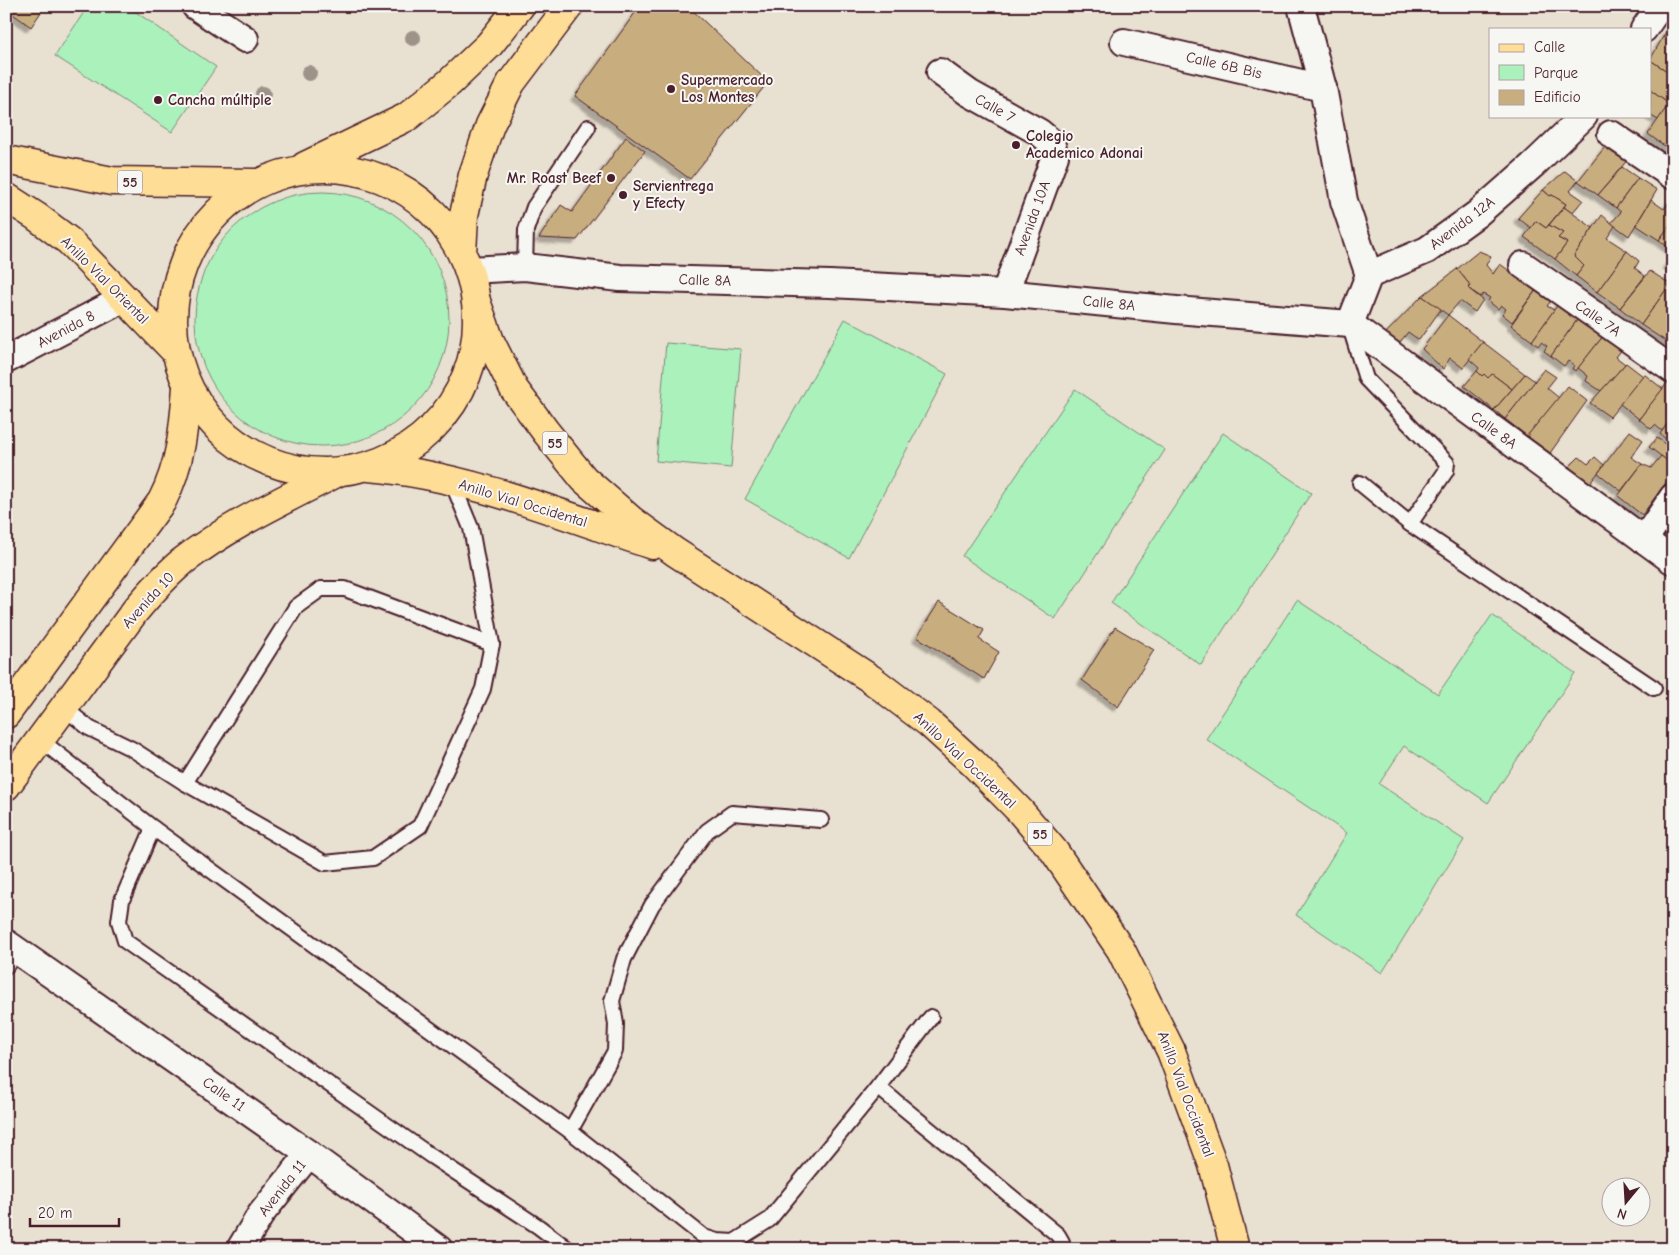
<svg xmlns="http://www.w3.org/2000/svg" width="1679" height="1255" viewBox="0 0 1679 1255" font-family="'Comic Neue',sans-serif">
<defs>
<filter id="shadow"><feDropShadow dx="-4.5" dy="4.5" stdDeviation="1" flood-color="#0004"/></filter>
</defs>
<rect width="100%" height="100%" fill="#e8e0d0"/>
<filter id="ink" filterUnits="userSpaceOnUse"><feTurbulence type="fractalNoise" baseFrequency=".02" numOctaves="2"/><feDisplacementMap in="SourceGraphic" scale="10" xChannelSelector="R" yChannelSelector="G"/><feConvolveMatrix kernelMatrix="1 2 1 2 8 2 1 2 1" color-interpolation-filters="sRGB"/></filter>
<g filter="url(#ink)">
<!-- green -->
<g fill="#abf1bc" stroke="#7a8874">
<path d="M88 6H127L216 67 172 132 55 56Z"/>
<circle cx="322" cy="319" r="127"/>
<path d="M845 319 947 374 849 558 745 499Z"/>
<path d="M666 343 741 349 731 468 656 461Z"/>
<path d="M1075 389 1165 450 1055 619 962 556Z"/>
<path d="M1223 433 1311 493 1201 665 1111 603Z"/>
<path d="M1297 600 1438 694 1492 615 1575 673 1488 803 1404 746 1379 784 1464 840 1382 973 1296 915 1347 833 1206 739Z"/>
</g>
<!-- building -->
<g fill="#c8ae7f" stroke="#4a1f2b" filter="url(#shadow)">
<path d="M6 6H45L31 27 6 9Z"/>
<path d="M640 6H688L768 82 690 179 575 96Z"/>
<path d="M1673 23V44L1663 37Z"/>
<path d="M1663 37 1673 44V75L1650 60Z"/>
<path d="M1650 60 1673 75V99L1669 104 1650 90Z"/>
<path d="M1650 90 1669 104 1658 120 1650 115Z"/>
<path d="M1669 104 1673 106V152L1648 134Z"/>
<path d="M626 137 645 151 577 240 539 238 561 205 572 212Z"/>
<path d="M1608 143 1629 158 1598 195 1578 181Z"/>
<path d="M1622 167 1638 178 1616 208 1598 195Z"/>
<path d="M1565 171 1578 181 1570 191 1583 200 1572 213 1564 207 1566 204 1552 195 1550 196 1543 190Z"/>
<path d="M1638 178 1657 190 1629 236 1611 223 1621 212 1616 208Z"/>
<path d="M1543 190 1550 196 1552 195 1566 204 1546 228 1536 221 1531 228 1518 218Z"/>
<path d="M1673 197V221L1659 240 1636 225 1651 200 1664 209Z"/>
<path d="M1564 207 1593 228 1574 256 1584 266 1576 276 1555 259 1567 243 1558 238 1563 233 1549 225Z"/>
<path d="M1602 215 1615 226 1607 238 1627 251 1597 292 1576 276 1584 266 1574 256Z"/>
<path d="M1536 221 1546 228 1549 225 1563 233 1558 238 1567 243 1555 259 1524 237Z"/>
<path d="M1673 221V251L1659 240Z"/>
<path d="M1479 251 1491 256 1486 265 1493 274 1500 264 1536 290 1512 322 1502 314 1506 309 1501 305 1498 309 1488 301 1490 298 1483 294 1481 297 1469 289 1470 285 1457 269Z"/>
<path d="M1627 251 1639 261 1635 268 1645 276 1620 308 1597 292Z"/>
<path d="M1673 257V268L1667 264Z"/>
<path d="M1457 269 1470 285 1469 289 1483 300 1475 312 1460 301 1448 315 1422 296Z"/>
<path d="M1650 271 1670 284 1641 325 1620 308Z"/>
<path d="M1670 284 1673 286V346L1641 325Z"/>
<path d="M1539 286 1554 297 1547 306 1554 310 1532 341 1511 325Z"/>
<path d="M1422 296 1441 309 1419 340 1408 332 1397 346 1383 336Z"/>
<path d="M1561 300 1580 316 1551 356 1544 351 1547 346 1541 342 1538 346 1532 341Z"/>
<path d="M1448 315 1483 342 1463 368 1450 358 1443 369 1422 349Z"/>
<path d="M1580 316 1604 335 1576 371 1572 369 1574 365 1568 361 1564 366 1551 356Z"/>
<path d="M1604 335 1623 348 1616 357 1625 364 1601 391 1586 381 1588 376 1578 368Z"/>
<path d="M1483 342 1525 374 1512 389 1492 374 1488 378 1484 374 1482 376 1477 371 1479 368 1469 359Z"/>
<path d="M1626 363 1643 376 1610 417 1590 403Z"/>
<path d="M1544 369 1556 377 1547 388 1559 398 1527 436 1505 419Z"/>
<path d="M1477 371 1482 376 1484 374 1488 378 1492 374 1512 389 1494 410 1464 386Z"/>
<path d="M1525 374 1535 381 1505 419 1494 410Z"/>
<path d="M1644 374 1663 389 1639 419 1620 404Z"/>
<path d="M1668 382 1673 386V416L1662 431 1655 425 1651 429 1639 419Z"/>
<path d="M1568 386 1587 401 1550 453 1527 436Z"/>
<path d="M1673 416V445L1660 434Z"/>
<path d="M1630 431 1643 440 1631 457 1642 464 1621 491 1598 473Z"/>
<path d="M1657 438 1669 447 1671 444 1673 445V465L1649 447Z"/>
<path d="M1661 456 1673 465V473L1642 515 1618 496 1642 464 1651 468Z"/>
<path d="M1579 457 1588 464 1595 457 1604 465 1590 483 1569 467Z"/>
<path d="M1673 519V539L1663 531Z"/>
<path d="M939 602 984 630 979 639 999 652 984 679 917 637Z"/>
<path d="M1115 627 1154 650 1118 707 1082 680Z"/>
</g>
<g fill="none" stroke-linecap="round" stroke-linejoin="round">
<defs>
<g id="lane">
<path d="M525 267 526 230 534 207 588 127"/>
<path d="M1350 327 1366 379 1447 463 1446 471 1410 524 1654 688"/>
<path d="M1360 483 1410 524"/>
<path d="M63 707 89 728 132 749 185 783 325 863 373 858 420 826 483 689 492 644 471 528 452 482"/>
<path d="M39 739 153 828 570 1131 704 1237 717 1241 734 1242 769 1220 878 1087 931 1017"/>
<path d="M185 783 296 607 321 589H345L492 644"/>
<path d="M153 828 122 900 119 921 125 941 431 1156 539 1227 568 1249"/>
<path d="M6 966 17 951"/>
<path d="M878 1087 1058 1235 1062 1242 1061 1249"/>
<path d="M570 1131 615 1051 616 1024 612 1001 624 959 652 905 707 831 732 813 821 820"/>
</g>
<g id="street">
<path d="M195 6 245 39"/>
<path d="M1301 6 1323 88 1344 201 1369 275"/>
<path d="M1644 29 1660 6"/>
<path d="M1124 42 1323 88"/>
<path d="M940 72 969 93 1039 132 1051 142 1055 156 1005 293"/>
<path d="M1611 134 1673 176"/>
<path d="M1523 265 1673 370"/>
<path d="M469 270 525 267 620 278 830 284 1005 293 1176 310 1350 324 1673 561"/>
<path d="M1350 324 1369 275 1427 250 1477 214 1534 164 1584 116"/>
<path d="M6 360 125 298"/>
<path d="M1644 540 1673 497"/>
<path d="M6 943 309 1154 439 1249"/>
<path d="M240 1249 261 1214 309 1154"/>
</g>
<g id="primary">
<path d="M6 714 162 501C181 464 184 428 187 387"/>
<path d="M6 786 135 611C150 593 165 576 183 561 231 524 286 499 340 471"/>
</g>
<g id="highway">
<path d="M6 160 112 181 255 183"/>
<path d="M305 166 407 117 449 83 489 45 520 6"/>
<circle cx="325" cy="320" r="152"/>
<path d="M6 197 37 217 69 241 175 351"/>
<path d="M462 254 464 215 473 175 490 125 511 83 569 6"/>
<path d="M476 301 490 341 514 389 546 432 584 479 631 520 675 552 871 679 929 723 973 763 1020 811 1054 851 1121 950 1171 1051 1213 1165 1235 1249"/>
<path d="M369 467C466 475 560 514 652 545"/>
</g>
</defs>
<!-- lane casing -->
<use href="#lane" stroke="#4a1f2b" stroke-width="18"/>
<!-- street casing -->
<use href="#street" stroke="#4a1f2b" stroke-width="30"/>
<!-- primary casing -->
<use href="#primary" stroke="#4a1f2b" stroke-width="31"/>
<!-- highway casing -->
<use href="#highway" stroke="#4a1f2b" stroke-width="31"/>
<!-- lane -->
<use href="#lane" stroke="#f6f6f2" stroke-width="14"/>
<!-- street -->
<use href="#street" stroke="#f6f6f2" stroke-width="26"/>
<!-- primary -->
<use href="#primary" stroke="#fedd96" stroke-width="28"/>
<!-- highway -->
<use href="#highway" stroke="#fedd96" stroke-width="28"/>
</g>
<!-- trees -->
<g fill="#9e9389">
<circle cx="413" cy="38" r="8"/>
<circle cx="309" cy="73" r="8"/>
<circle cx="263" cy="94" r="8"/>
</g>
</g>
<!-- markers -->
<g fill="#4a1f2b" stroke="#f6f6f2" stroke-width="2">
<circle cx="671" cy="89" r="5"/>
<circle cx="158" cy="100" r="5"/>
<circle cx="1016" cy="145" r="5"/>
<circle cx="611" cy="178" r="5"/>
<circle cx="623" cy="195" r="5"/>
</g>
<g text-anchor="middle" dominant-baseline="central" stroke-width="4" stroke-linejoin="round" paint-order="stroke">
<!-- shield labels -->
<g fill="#f6f6f2" stroke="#7e6067" stroke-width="1">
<rect x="117.5" y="170.5" width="25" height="23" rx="4"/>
<rect x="542.5" y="431.5" width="25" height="23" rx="4"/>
<rect x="1027.5" y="822.5" width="25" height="23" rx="4"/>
</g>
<g font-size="14" font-weight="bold" fill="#4a1f2b">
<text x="130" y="182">55</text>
<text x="555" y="443">55</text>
<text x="1040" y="834">55</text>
</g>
<!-- street labels -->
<g font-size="15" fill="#4a1f2b" stroke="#f6f6f2">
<text transform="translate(1224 65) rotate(13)">Calle 6B Bis</text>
<text transform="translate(995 108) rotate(29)">Calle 7</text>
<text transform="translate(1032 218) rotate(-70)">Avenida 10A</text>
<text transform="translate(1462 223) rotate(-37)">Avenida 12A</text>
<text transform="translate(105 280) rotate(45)">Anillo Vial Oriental</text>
<text transform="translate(705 280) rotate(2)">Calle 8A</text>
<text transform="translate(1109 303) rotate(6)">Calle 8A</text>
<text transform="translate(1598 318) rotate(35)">Calle 7A</text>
<text transform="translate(66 329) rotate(-28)">Avenida 8</text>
<text transform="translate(1494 430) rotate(36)">Calle 8A</text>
<text transform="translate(523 503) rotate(17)">Anillo Vial Occidental</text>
<text transform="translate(148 600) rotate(-48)">Avenida 10</text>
<text transform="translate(965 760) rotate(43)">Anillo Vial Occidental</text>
<text transform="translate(224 1094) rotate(35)">Calle 11</text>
<text transform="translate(1186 1094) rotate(69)">Anillo Vial Occidental</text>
<text transform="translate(282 1188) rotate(-52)">Avenida 11</text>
</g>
<!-- poi labels -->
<g font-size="15" font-weight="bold" fill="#4a1f2b" stroke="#f6f6f2" text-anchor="start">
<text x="681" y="80">Supermercado<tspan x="681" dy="17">Los Montes</tspan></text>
<text x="168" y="100">Cancha múltiple</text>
<text x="1026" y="136">Colegio<tspan x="1026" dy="17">Academico Adonai</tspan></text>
<text x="601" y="178" text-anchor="end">Mr. Roast Beef</text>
<text x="633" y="186">Servientrega<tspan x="633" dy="17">y Efecty</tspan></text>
</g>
</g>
<!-- margin -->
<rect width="1679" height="1255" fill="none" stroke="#f6f6f2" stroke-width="25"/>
<rect x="12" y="12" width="1654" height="1230" fill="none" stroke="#4a1f2b" stroke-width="2" filter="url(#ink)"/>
<!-- legend -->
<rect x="1489" y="28" width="162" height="90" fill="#f6f6f2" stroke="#b1a0a2"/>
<rect x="1499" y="44" width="25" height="8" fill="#fedd96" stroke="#b1a0a2"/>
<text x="1534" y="52" font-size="15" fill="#4a1f2b">Calle</text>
<rect x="1499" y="65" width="25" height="15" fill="#abf1bc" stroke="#b1a0a2"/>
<text x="1534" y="78" font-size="15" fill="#4a1f2b">Parque</text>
<rect x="1499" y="90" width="25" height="15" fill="#c8ae7f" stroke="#b1a0a2"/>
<text x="1534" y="102" font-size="15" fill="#4a1f2b">Edificio</text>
<!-- north arrow -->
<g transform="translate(1626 1202) rotate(198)"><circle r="24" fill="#f6f6f2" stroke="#b1a0a2"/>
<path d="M0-4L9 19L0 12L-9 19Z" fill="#4a1f2b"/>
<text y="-8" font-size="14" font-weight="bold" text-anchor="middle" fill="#4a1f2b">N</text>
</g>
<!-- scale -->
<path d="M30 1218v8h89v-8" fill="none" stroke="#4a1f2b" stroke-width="2.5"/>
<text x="38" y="1218" font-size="15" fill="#4a1f2b" stroke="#f6f6f2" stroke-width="4" paint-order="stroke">20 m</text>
</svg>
